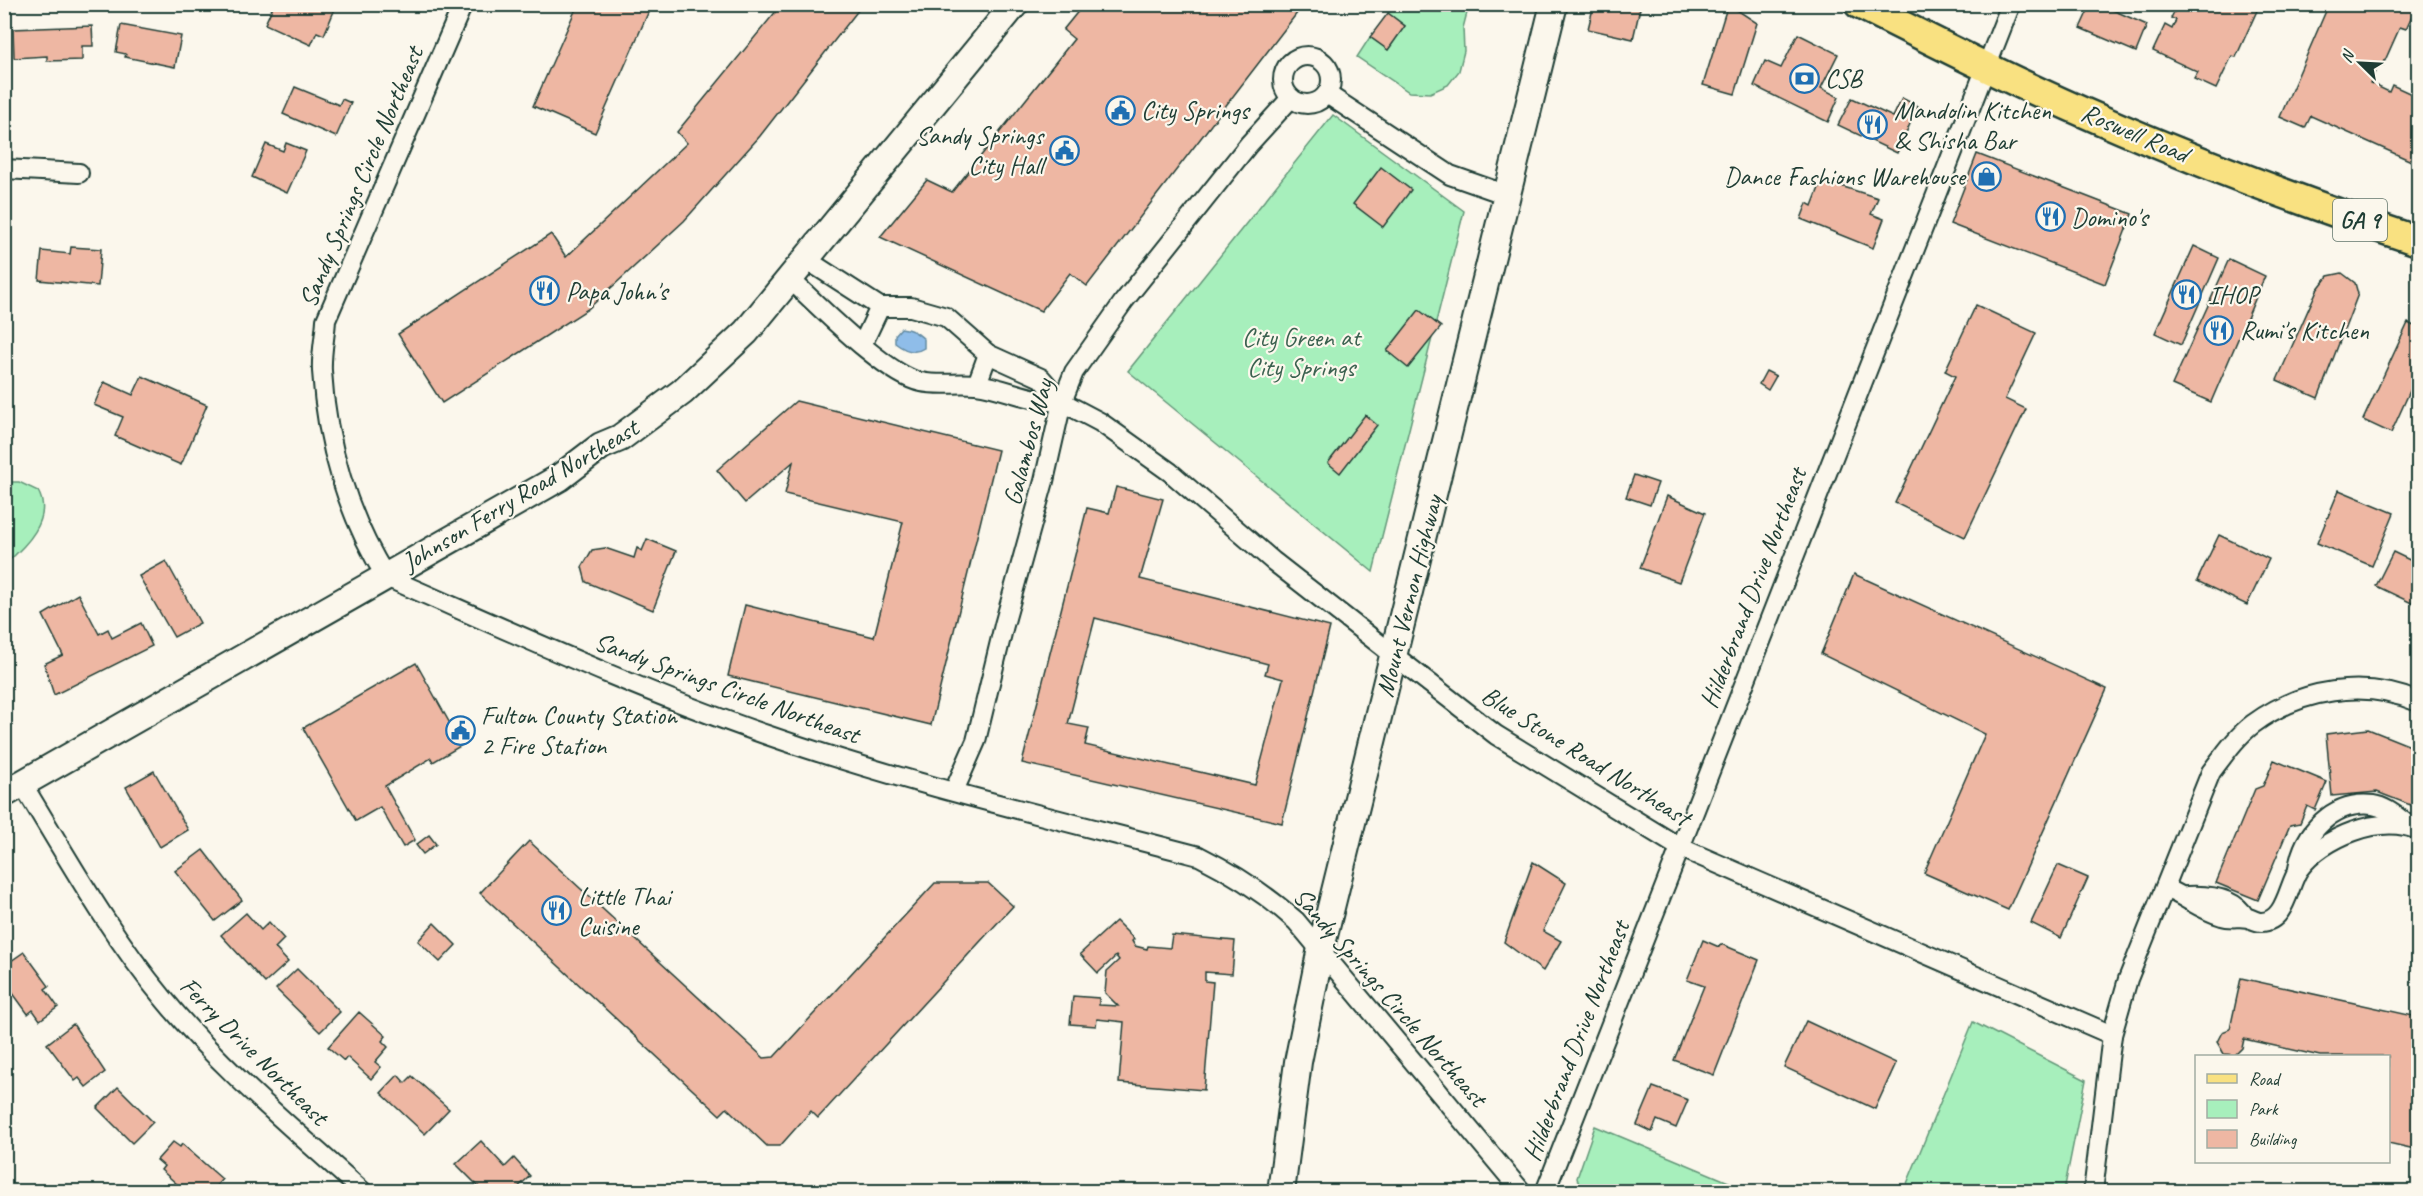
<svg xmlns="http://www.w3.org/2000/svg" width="2423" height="1196" viewBox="0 0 2423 1196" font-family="Caveat,sans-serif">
<rect width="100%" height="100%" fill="#fbf7ec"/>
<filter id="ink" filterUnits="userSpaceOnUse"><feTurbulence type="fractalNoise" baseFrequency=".0167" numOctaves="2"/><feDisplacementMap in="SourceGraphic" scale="12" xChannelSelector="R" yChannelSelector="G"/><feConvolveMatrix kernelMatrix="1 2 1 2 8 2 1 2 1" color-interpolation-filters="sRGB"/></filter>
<g filter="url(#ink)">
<!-- green -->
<g fill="#a7efbc" stroke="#639678" stroke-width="1.5">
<path d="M1396 5H1469L1463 28 1464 51 1459 71 1448 85 1430 93 1409 92 1357 57 1370 37 1388 50 1405 26 1388 13Z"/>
<path d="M1333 115 1464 211 1373 572 1128 371Z"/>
<path d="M5 482H19L38 491C54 519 25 547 5 564Z"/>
<path d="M1973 1022 2086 1080 2064 1191H1904Z"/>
<path d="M1595 1126 1750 1191H1581L1577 1178Z"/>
</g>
<!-- water -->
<path fill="#8fbde9" stroke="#628aa1" stroke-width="1.5" d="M901 328C911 329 916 332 924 339V348C914 355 904 350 895 343V335Z"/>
<!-- building -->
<g fill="#eeb7a3" stroke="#1f3d34" stroke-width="1.5" fill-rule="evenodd">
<path d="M274 4H337L324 35 317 32 311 45 265 24Z"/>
<path d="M578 4H652L595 133 533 106Z"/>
<path d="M782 4H863L760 136 684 221 588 309 442 403 398 334 551 234 566 257 687 143 677 132Z"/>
<path d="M1084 4H1304L1087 286 1070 273 1041 311 880 237 927 180 952 192 1074 39 1063 30Z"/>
<path d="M1594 4H1641L1633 39 1588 29Z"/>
<path d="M1728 4 1757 23 1735 94 1703 85Z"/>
<path d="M2091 4H2099L2147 25 2136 52 2080 28Z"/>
<path d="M2178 4H2260L2236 57 2232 56 2216 89 2194 79 2198 72 2153 51 2165 25 2172 29 2176 20 2171 18Z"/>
<path d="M2329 4H2417L2406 29 2400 27 2383 65 2379 63 2370 83 2389 92 2392 85 2418 97V164L2311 116 2305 128 2280 117Z"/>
<path d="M1388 13 1405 26 1388 50 1370 37Z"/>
<path d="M121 25 181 36 175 67 125 57 126 54 116 52Z"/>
<path d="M92 26 93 46H82V60L47 61V56L14 58 13 29Z"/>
<path d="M1798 34 1838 54 1821 88 1839 97 1828 122 1754 86 1765 61 1781 68Z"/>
<path d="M295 87 339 105 342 99 351 103 336 137 283 114Z"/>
<path d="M1852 98 1893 117 1902 98 1918 106 1897 153 1838 125Z"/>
<path d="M286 143 306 151 287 193 252 177 266 144 283 151Z"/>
<path d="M1977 154 2132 214 2105 284 1950 224Z"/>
<path d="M1381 167 1411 190 1383 227 1353 204Z"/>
<path d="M1822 180 1878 198 1871 214 1884 219 1873 248 1801 219 1807 203 1812 206Z"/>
<path d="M2194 246 2219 258 2181 345 2155 333Z"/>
<path d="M71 247 101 249 98 286 39 280 42 251 70 254Z"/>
<path d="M2229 259 2265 276 2211 402 2172 385Z"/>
<path d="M2342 273 2355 283 2358 294 2318 398 2277 380 2317 290 2328 276Z"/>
<path d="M1976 305 2036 333 2005 399 2026 409 1965 537 1895 503 1955 376 1945 371Z"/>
<path d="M1419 310 1441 327 1408 368 1387 351Z"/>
<path d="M2408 323 2418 328V373L2391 433 2363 420Z"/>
<path d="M1766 371 1776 376 1768 390 1759 384Z"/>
<path d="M142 376 207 405 181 465 115 436 123 417 94 405 104 382 133 395Z"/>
<path d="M796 401 998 450 931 725 728 676 745 605 874 637 903 522 785 494 793 462 745 503 717 470Z"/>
<path d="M1365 415 1377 425 1340 473 1328 463Z"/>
<path d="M1634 475 1658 483 1650 505 1626 497Z"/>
<path d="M1116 487 1163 499 1140 579 1330 627 1282 823 1022 763 1087 508 1109 513ZM1095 618 1268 664 1265 674 1283 679 1255 785 1085 745 1089 728 1068 724Z"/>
<path d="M2339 490 2394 513 2372 566 2317 543Z"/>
<path d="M1667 496 1705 513 1679 582 1640 568Z"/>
<path d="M2219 535 2269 559 2247 605 2197 581Z"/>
<path d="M647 539 676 551 653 610 586 582 582 567 592 550 605 548 634 558 637 548 642 551Z"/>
<path d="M2393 552 2418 564V606L2376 586Z"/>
<path d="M166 561 200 623 174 637 139 576Z"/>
<path d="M1854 574 2107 689 2008 910 1924 873 1985 734 1821 654Z"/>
<path d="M78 594 99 634 108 629 112 638 141 623 152 646 54 695 44 664 63 655 43 615Z"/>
<path d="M416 663 462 745 433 762 431 758 385 786 415 840 403 847 380 807 356 821 303 728Z"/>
<path d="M2368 729 2418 749V808L2377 792 2332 796 2326 734Z"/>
<path d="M2274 760 2327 782 2315 810 2307 806 2300 823 2290 825 2258 900 2216 883 2255 789 2263 786Z"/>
<path d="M154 771 188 830 160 847 126 787Z"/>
<path d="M429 835 436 844 423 854 416 845Z"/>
<path d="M529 841 764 1058 774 1057 935 883H988L1013 906 818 1118 811 1111 780 1146H767L727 1108 720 1115 480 893Z"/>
<path d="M203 850 242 900 215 921 175 871Z"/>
<path d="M1533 862 1566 883 1543 931 1561 941 1543 971 1504 942Z"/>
<path d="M2058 865 2088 878 2061 938 2031 923Z"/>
<path d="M246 913 261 930 269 922 284 939 275 948 288 962 265 983 221 935Z"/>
<path d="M1116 921 1134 939 1132 941 1135 946 1147 949 1148 946 1170 948 1172 935 1235 941 1232 974 1205 972V981L1213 982 1204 1090 1119 1083 1124 1022 1097 1019 1096 1026 1070 1024 1073 996 1099 998V1005L1118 1006 1105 993 1107 971 1119 960 1116 956 1098 973 1080 954Z"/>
<path d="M434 923 456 945 440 962 418 941Z"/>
<path d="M1703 940 1719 947 1721 944 1759 960 1714 1075 1674 1060 1704 986 1687 980Z"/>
<path d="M24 952 49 986 45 989 58 1007 40 1020 33 1010 28 1014 4 981V966Z"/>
<path d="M297 969 340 1012 320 1032 276 989Z"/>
<path d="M2241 978 2418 1017V1133L2415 1149 2388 1143V1056H2320L2244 1039 2242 1048 2235 1055 2224 1054 2217 1042 2222 1032 2230 1029Z"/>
<path d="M359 1012 386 1036 382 1041 388 1047 375 1062 381 1067 371 1079 347 1057 344 1061 328 1047Z"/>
<path d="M1806 1021 1896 1063 1875 1109 1784 1067Z"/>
<path d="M73 1024 105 1072 86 1087 79 1078 75 1081 47 1044Z"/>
<path d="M398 1075 405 1083 412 1076 449 1109 425 1134 381 1093Z"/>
<path d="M118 1087 153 1122 132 1143 97 1108Z"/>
<path d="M1653 1087 1688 1100 1676 1128 1657 1120 1652 1132 1637 1125Z"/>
<path d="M2418 1133V1161L2415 1160V1149Z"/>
<path d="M481 1141 505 1167 514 1158 530 1176 513 1192H484L456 1164Z"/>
<path d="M173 1142 180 1147 182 1144 222 1179 211 1192H186L161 1170 164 1166 157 1160Z"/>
</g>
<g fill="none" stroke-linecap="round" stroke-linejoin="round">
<defs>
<g id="street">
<path d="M463 4 326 320C325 337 321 354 322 371 326 443 348 516 386 577 512 632 637 690 767 735 908 784 1054 818 1199 856 1235 874 1266 894 1296 921L1522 1192"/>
<circle cx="1307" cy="80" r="24"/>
<path d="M1327 94 1450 175 1507 195"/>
<path d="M4 169 79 173"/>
<path d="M807 260 880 307H911L946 317 988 354 977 384"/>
<path d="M791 280C818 305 887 376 921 382 939 386 958 382 976 384 1006 388 1031 402 1062 402"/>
<path d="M862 345 880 307"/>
<path d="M988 354 1041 378 1062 402 1100 422 1170 472 1273 561 1496 735 1679 847 2112 1035"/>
<path d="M23 785C67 857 109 933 163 998 222 1070 295 1130 363 1192"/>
<path d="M954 791 976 741 1004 625 1044 481 1062 402 1074 372 1124 301 1249 144 1291 98"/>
<path d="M2298 869C2303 833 2333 800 2373 805 2387 807 2398 818 2410 826"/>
<path d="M2165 888C2185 896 2201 910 2222 916 2231 919 2240 916 2248 918 2252 919 2257 922 2261 922 2286 922 2288 884 2299 869 2323 837 2380 814 2418 830"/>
<path d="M2187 896C2208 895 2234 897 2245 917"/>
<path d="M1545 1192 2011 4"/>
<path d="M2093 1192 2112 1035 2128 979 2211 772C2224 755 2236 737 2253 724 2300 689 2364 679 2418 702"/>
</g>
<g id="secondary">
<path d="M4 794 559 478 601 446 620 438 682 392 746 332 1015 4"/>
<path d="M1281 1192 1298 1062 1321 948 1554 4"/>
</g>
<path id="primary" d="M1859 4C1939 44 2019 85 2101 120 2204 165 2312 205 2418 241"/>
</defs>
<!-- street casing -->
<use href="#street" stroke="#1f3d34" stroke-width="22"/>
<!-- secondary casing -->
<use href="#secondary" stroke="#1f3d34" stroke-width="30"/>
<!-- primary casing -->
<use href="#primary" stroke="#1f3d34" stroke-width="33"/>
<!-- street -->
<use href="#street" stroke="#fbf7ec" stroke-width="18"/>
<!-- secondary -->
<use href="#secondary" stroke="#fbf7ec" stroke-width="26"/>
<!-- primary -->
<use href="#primary" stroke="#f9e181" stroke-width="28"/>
</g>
</g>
<!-- icons -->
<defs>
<symbol id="bank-ring" viewBox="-11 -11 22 22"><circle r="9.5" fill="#fbf7ec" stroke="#1f6fb2" stroke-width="1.5"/><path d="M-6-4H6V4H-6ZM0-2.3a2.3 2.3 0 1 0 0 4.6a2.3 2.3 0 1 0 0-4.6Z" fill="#1f6fb2"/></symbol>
<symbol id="civic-ring" viewBox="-11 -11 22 22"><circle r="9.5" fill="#fbf7ec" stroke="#1f6fb2" stroke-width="1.5"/><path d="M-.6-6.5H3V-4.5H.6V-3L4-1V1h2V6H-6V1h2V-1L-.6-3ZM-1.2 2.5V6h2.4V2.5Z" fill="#1f6fb2"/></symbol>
<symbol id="restaurant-ring" viewBox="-11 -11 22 22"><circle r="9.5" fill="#fbf7ec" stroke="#1f6fb2" stroke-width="1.5"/><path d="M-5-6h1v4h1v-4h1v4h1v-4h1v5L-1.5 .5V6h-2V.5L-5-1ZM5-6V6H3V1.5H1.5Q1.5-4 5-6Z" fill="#1f6fb2"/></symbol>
<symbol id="shop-ring" viewBox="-11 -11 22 22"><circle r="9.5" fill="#fbf7ec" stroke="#1f6fb2" stroke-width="1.5"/><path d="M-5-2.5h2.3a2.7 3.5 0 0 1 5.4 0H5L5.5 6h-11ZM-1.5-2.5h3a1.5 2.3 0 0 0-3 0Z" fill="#1f6fb2"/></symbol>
</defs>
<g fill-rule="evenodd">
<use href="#bank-ring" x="1788" y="62" width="33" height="33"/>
<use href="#civic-ring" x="1104" y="94" width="33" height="33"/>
<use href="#restaurant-ring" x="1856" y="108" width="33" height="33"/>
<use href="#civic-ring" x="1048" y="134" width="33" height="33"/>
<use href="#shop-ring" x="1970" y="160" width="33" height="33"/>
<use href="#restaurant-ring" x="2034" y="200" width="33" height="33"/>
<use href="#restaurant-ring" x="528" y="274" width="33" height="33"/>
<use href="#restaurant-ring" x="2170" y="278" width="33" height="33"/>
<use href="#restaurant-ring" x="2202" y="314" width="33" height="33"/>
<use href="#civic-ring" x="444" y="714" width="33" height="33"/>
<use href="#restaurant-ring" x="540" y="894" width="33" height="33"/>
</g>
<g text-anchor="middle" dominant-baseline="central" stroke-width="4.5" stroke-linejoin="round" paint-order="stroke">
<!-- shield labels -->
<rect fill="#fbf7ec" stroke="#61756b" stroke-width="1.5" x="2333" y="199" width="54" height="42" rx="4.5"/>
<g font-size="24" font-weight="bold" fill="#1f3d34">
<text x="2360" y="220">GA 9</text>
</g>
<!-- poi labels -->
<g font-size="26" fill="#1f3d34" stroke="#fbf7ec" text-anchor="start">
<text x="1825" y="78">CSB</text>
<text x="1141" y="110">City Springs</text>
<text x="1894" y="110">Mandolin Kitchen<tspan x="1894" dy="30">&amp; Shisha Bar</tspan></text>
<text x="1043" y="135" text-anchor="end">Sandy Springs<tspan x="1043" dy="30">City Hall</tspan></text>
<text x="1965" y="176" text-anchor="end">Dance Fashions Warehouse</text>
<text x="2071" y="217">Domino's</text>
<text x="566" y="291">Papa John's</text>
<text x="2208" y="295">IHOP</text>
<text x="2240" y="330">Rumi's Kitchen</text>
<text x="481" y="715">Fulton County Station<tspan x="481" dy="30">2 Fire Station</tspan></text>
<text x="578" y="896">Little Thai<tspan x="578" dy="30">Cuisine</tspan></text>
</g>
<!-- street labels -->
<g font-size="26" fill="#1f3d34" stroke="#fbf7ec">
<text transform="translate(2135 133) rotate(23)">Roswell Road</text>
<text transform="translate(361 177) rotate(-67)">Sandy Springs Circle Northeast</text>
<text transform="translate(1028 442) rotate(-75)">Galambos Way</text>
<text transform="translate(520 495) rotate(-31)">Johnson Ferry Road Northeast</text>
<text transform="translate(1753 588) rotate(-69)">Hilderbrand Drive Northeast</text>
<text transform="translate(1409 596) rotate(-76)">Mount Vernon Highway</text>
<text transform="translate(727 688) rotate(20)">Sandy Springs Circle Northeast</text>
<text transform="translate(1586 756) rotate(32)">Blue Stone Road Northeast</text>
<text transform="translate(1390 997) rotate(49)">Sandy Springs Circle Northeast</text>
<text transform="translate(1576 1041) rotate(-69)">Hilderbrand Drive Northeast</text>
<text transform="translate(254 1051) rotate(45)">Ferry Drive Northeast</text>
</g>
<!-- park labels -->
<g font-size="26" fill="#3a614f" stroke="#fbf7ec">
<text x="1301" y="337">City Green at<tspan x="1301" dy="30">City Springs</tspan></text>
</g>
</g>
<!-- margin -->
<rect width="2423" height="1196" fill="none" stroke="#fbf7ec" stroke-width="24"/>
<rect x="12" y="12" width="2399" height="1172" fill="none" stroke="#1f3d34" stroke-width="2" filter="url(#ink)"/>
<!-- legend -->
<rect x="2195" y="1055" width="195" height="108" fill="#fbf7ec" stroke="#a3ada2" stroke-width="1.5"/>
<rect x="2207" y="1074" width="30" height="9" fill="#f9e181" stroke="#a3ada2" stroke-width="1.5"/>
<text x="2249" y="1085" font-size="18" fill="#1f3d34">Road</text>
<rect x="2207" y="1100" width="30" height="18" fill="#a7efbc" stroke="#a3ada2" stroke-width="1.5"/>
<text x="2249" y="1115" font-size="18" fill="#1f3d34">Park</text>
<rect x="2207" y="1130" width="30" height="18" fill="#eeb7a3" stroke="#a3ada2" stroke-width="1.5"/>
<text x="2249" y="1145" font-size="18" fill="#1f3d34">Building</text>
<!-- north arrow -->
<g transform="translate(2360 63) rotate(294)" stroke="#fbf7ec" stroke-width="4.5" paint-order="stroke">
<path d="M0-4.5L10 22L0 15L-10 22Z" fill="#1f3d34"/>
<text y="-9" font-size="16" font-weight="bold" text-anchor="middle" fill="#1f3d34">N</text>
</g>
</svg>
